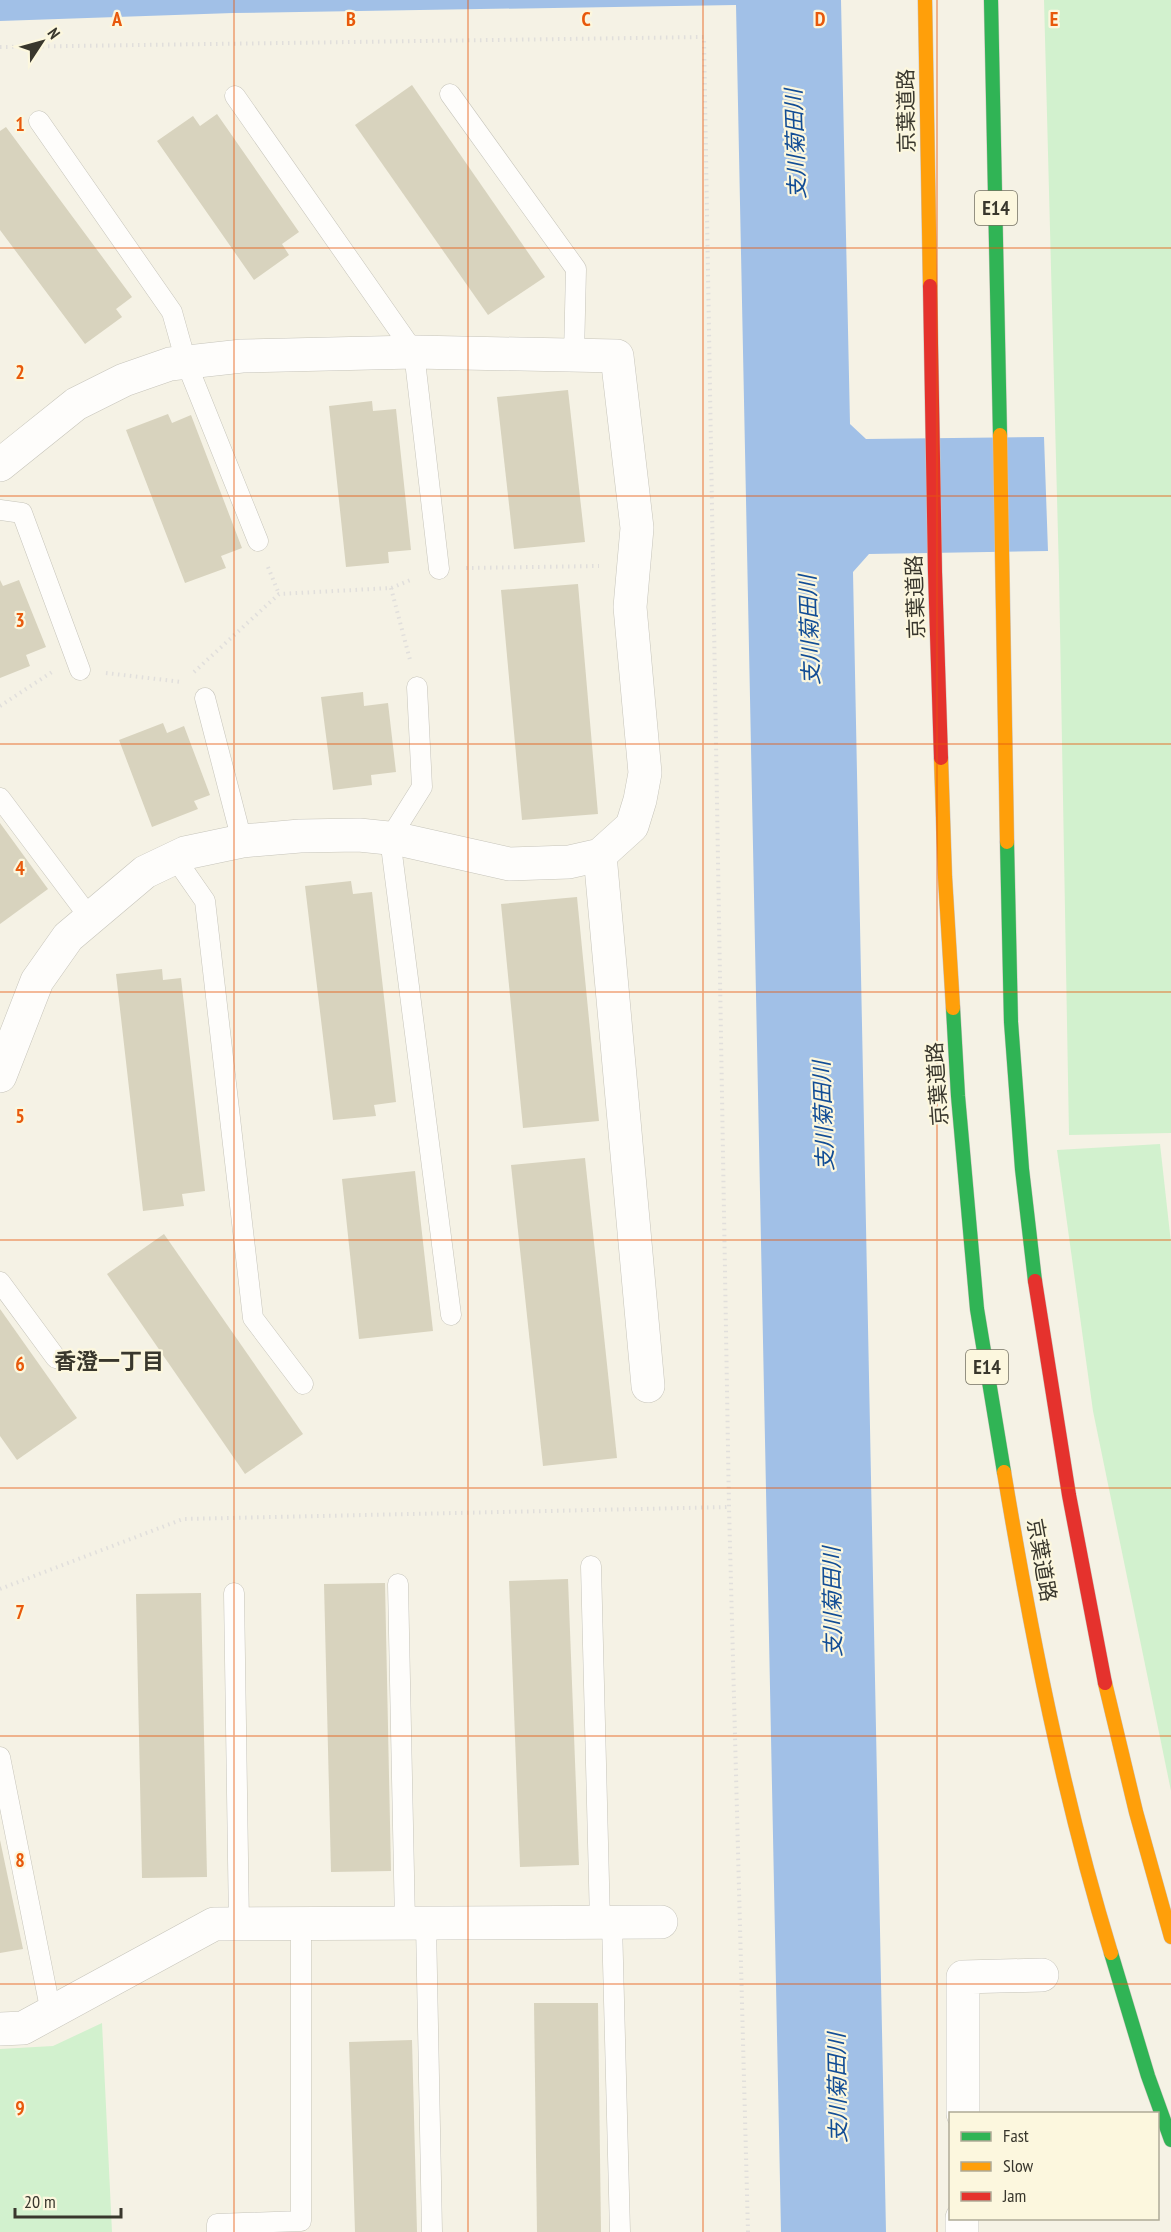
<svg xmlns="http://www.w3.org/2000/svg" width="1171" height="2232" viewBox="0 0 1171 2232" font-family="'PT Sans Narrow','Noto Sans JP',sans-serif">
<rect width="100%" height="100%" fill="#f5f2e5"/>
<!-- green -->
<g fill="#d2f1ce">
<path d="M1044 0H1171V1133L1069 1135 1059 574Z"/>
<path d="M1160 1144 1171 1243V1791L1093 1411 1057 1150Z"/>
<path d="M102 2023 112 2232H0V2049L53 2046Z"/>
</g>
<!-- water -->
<path fill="#a1c0e7" d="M0 0H841L850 424 866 439 1044 437 1048 551 869 554 853 572 886 2232H781L736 5 233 13 0 21Z"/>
<!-- building -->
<g fill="#d8d3be">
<path d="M412 85 545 277 488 315 355 125Z"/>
<path d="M217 114 299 232 282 244 289 255 254 280 157 141 193 116 200 126Z"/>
<path d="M6 127 132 297 116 309 122 317 85 344 0 230V131Z"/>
<path d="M568 390 585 542 514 549 497 397Z"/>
<path d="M372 401 373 411 396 409 411 550 388 552 389 563 346 567 329 406Z"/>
<path d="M168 414 172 423 191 415 242 548 221 556 226 568 185 583 126 430Z"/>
<path d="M0 580 3 586 19 580 46 647 26 655 30 666 0 678Z"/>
<path d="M578 584 598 814 522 820 501 590Z"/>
<path d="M363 692 364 706 388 703 396 772 371 775 372 785 333 790 321 697Z"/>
<path d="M163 723 167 733 184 726 210 795 194 801 198 809 152 827 119 740Z"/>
<path d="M0 823 48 889 0 924Z"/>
<path d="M351 881 353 894 372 892 396 1102 374 1105 376 1116 333 1120 305 886Z"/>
<path d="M577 897 599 1121 523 1128 501 904Z"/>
<path d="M162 969 163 980 181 978 205 1191 182 1194 184 1206 143 1211 116 974Z"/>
<path d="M585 1158 617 1458 543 1466 511 1165Z"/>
<path d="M415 1171 433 1331 359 1339 342 1179Z"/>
<path d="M164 1234 303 1434 245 1474 107 1274Z"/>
<path d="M0 1309 77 1418 17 1460 0 1436Z"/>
<path d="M568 1579 579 1865 520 1867 509 1581Z"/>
<path d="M385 1583 391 1871 331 1872 324 1584Z"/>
<path d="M201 1593 207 1877 142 1878 136 1594Z"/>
<path d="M0 1840 23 1949 0 1953Z"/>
<path d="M534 2003H598L601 2232H537Z"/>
<path d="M412 2040 417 2232H355L349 2042Z"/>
</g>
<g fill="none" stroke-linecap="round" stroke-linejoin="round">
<defs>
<g id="lane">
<path d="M450 94 576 269 574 355"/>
<path d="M235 96 414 352 439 569"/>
<path d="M39 121 172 312 186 362 258 541"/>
<path d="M0 510 22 513 80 670"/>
<path d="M417 687 422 787 390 838 451 1315"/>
<path d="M205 698 242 841"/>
<path d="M0 798 90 918"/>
<path d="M175 858 205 901 253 1318 303 1384"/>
<path d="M0 1282 56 1358"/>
<path d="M591 1566 600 1922"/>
<path d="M398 1584 405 1923"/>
<path d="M234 1593 239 1925"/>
<path d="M0 1757 51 2013"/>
<path d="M612 1923 620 2232"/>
<path d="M426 1924 432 2232"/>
<path d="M217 2232V2224L301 2221V1924"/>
</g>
<g id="street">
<path d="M0 465 76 404 124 380 170 364 242 356 414 352 617 356 637 528 630 607 645 773 640 800 632 826 600 855 569 862 509 864 398 839 359 835 300 836 242 841 185 853 145 872 68 937 37 981 0 1076"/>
<path d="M600 855 648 1386"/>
<path d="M0 2029 23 2028 214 1924 661 1922"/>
<path d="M963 2114V1977L1042 1975"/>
<path d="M962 2232V2218"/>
</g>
<g id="fast">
<path d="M991 0 1000 435"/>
<path d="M1007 842 1011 1022 1022 1169 1035 1281"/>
<path d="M953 1008 958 1096 977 1309 1004 1472"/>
<path d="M1111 1953 1148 2076 1171 2140"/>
</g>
<g id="slow">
<path d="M925 0 930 286"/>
<path d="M1000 435 1007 842"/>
<path d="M941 758 945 877 953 1008"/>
<path d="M1004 1472C1031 1634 1063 1796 1111 1953"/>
<path d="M1105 1683 1136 1812 1171 1937"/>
</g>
<g id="jam">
<path d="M930 286 935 572 941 758"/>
<path d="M1035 1281 1069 1495 1105 1683"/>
</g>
</defs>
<!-- lane casing -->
<use href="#lane" stroke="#c6c4ba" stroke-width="21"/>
<!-- street casing -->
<use href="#street" stroke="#c6c4ba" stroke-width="34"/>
<!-- fast casing -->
<use href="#fast" stroke="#cbc3bc" stroke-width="15"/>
<!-- slow casing -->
<use href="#slow" stroke="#cbc3bc" stroke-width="15"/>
<!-- jam casing -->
<use href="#jam" stroke="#cbc3bc" stroke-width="15"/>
<!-- path -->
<g stroke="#e1dfdc" stroke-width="4" stroke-dasharray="1.5 4.5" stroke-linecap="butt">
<path d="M0 47 704 37 729 1507 748 2232"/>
<path d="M268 567 279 594"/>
<path d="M466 568 599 566"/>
<path d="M391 588 410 660"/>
<path d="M194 672 279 594 391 588 413 579"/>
<path d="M106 673 182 682"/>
<path d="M0 706 52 672"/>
<path d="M0 1589 183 1519 729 1507"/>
</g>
<!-- lane -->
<use href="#lane" stroke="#fefdfb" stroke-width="20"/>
<!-- street -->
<use href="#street" stroke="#fefdfb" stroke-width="33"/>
<!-- fast -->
<use href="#fast" stroke="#30b455" stroke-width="14"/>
<!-- slow -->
<use href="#slow" stroke="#ff9f0a" stroke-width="14"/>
<!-- jam -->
<use href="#jam" stroke="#e5322d" stroke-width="14"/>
</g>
<!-- grid -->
<path fill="none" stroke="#e8590c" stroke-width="1.5" stroke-opacity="0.55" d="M234 0V2232M468 0V2232M703 0V2232M937 0V2232M0 248H1171M0 496H1171M0 744H1171M0 992H1171M0 1240H1171M0 1488H1171M0 1736H1171M0 1984H1171"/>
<g text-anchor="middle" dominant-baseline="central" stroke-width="4.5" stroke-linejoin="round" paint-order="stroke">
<!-- shield labels -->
<g fill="#fcf7de" stroke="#747162" stroke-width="1.5">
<rect x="975" y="191" width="42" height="34" rx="4.5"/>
<rect x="966" y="1350" width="42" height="34" rx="4.5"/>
</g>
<g font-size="20" font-weight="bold" fill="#39372d">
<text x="996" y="208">E14</text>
<text x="987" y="1367">E14</text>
</g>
<!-- street labels -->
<g font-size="21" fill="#39372d" stroke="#fcf7de">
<text transform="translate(906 111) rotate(-91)">京葉道路</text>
<text transform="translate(915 597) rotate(-92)">京葉道路</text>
<text transform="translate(937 1084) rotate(-94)">京葉道路</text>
<text transform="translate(1042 1560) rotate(80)">京葉道路</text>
</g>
<!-- water labels -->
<g font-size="22" font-style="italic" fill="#124d95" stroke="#fcf7de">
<text transform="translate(795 144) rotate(-92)">支川菊田川</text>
<text transform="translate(809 630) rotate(-92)">支川菊田川</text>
<text transform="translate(823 1116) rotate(-92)">支川菊田川</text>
<text transform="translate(832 1602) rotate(-91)">支川菊田川</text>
<text transform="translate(837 2088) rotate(-91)">支川菊田川</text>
</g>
<!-- neighbourhood labels -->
<g font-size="22" font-weight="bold" fill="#39372d" stroke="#fcf7de">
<text x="109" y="1361">香澄一丁目</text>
</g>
</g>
<g font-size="20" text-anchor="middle" font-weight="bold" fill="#e8590c" stroke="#fcf7de" stroke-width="4.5" stroke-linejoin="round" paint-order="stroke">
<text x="117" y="26">A</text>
<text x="351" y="26">B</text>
<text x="586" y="26">C</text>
<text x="820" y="26">D</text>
<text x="1054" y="26">E</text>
<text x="20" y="131">1</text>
<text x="20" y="379">2</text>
<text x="20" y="627">3</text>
<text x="20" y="875">4</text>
<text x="20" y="1123">5</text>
<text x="20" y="1371">6</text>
<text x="20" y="1619">7</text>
<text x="20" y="1867">8</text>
<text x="20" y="2115">9</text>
</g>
<!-- legend -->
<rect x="949" y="2112" width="210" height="108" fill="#fcf7de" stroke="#aeaa97" stroke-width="1.5"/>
<rect x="961" y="2132" width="30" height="9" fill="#30b455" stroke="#aeaa97" stroke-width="1.5"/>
<text x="1003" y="2142" font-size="18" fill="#39372d">Fast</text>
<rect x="961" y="2162" width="30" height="9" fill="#ff9f0a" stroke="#aeaa97" stroke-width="1.5"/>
<text x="1003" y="2172" font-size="18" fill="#39372d">Slow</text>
<rect x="961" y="2192" width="30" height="9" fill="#e5322d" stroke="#aeaa97" stroke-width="1.5"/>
<text x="1003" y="2202" font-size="18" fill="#39372d">Jam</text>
<!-- north arrow -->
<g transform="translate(42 42) rotate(54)" stroke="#fcf7de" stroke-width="4.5" paint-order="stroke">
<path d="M0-4.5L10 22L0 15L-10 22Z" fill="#39372d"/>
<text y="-9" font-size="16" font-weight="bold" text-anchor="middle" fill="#39372d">N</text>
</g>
<!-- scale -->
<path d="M15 2208v9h106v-9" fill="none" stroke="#39372d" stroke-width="3"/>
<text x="24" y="2208" font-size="18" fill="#39372d" stroke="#fcf7de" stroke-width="4.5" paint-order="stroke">20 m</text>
</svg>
